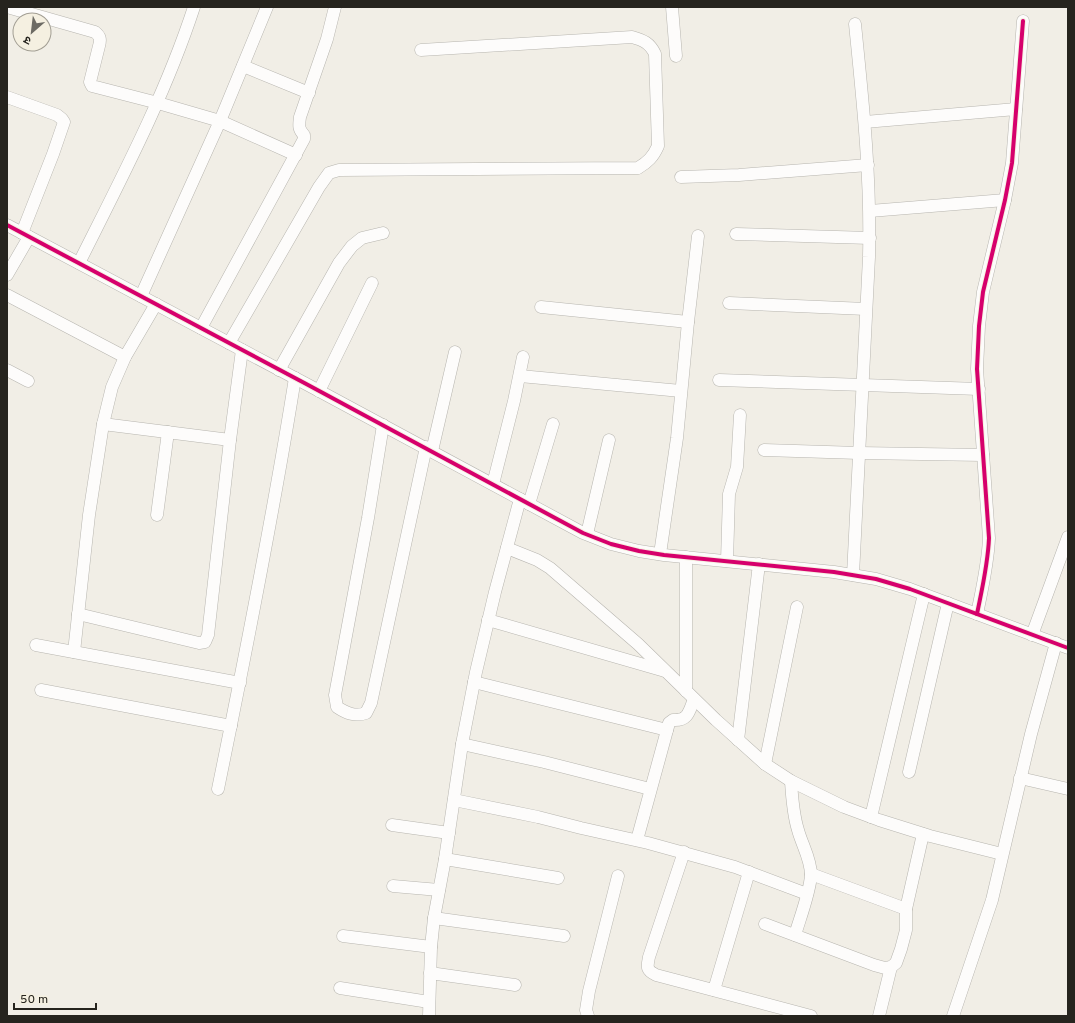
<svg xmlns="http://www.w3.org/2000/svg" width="1075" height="1023" viewBox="0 0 1075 1023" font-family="Overpass,'Noto Sans Devanagari',sans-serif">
<rect width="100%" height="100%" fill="#f1eee6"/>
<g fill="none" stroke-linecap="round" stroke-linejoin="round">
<defs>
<g id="minor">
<path d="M7 7 95 32C100 36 101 39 99 46L90 82 92 86 158 103 220 121 296 155"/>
<path d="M672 7 676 56"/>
<path d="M243 66 309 93"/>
<path d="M7 97 57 115 62 119 64 122 53 154 22 233"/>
<path d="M865 122 1016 109"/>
<path d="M681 177 739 175 868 165"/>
<path d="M870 211 1005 200"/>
<path d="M7 225C199 327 392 429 583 533L611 544 639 551 664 555 834 572 876 579 910 589 1068 648"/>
<path d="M736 234 870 238"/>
<path d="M79 263C121 179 165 96 194 7"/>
<path d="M7 275 29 237"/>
<path d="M7 295 125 357"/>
<path d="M141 296 220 121 267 7"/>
<path d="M729 303 866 309"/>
<path d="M541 307 688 322"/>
<path d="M201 328 304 139V135C298 129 299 125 300 117L327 39 335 7"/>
<path d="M229 343 319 187 329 173 339 170 638 168C648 162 653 157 658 146L655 54C650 43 643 40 632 37L421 50"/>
<path d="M7 370 28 381"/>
<path d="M279 370 339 263 352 246 362 238 383 233"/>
<path d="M520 376 681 391"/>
<path d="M719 380 979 389"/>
<path d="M319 391 372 283"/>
<path d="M103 424 230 440"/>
<path d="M383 425 368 518 335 695 337 707C346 713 355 717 366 713L371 703 426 447"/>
<path d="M764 450 859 453 983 455"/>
<path d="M432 451 455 352"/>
<path d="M493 484 514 401 523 357"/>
<path d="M529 504 553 424"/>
<path d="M157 515 168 432"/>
<path d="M587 534 609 440"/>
<path d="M507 548 537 560 550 568 638 644 716 720 765 764 791 781 844 807 879 820 930 836 1002 854"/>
<path d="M660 554 677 438 688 322 698 236"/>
<path d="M727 561 729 494 737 467 740 415"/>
<path d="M853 575 869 257C871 178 863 103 855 24"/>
<path d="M78 614 199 643 205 642 208 635 230 440 242 350"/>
<path d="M977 614C982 589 988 564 989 538L977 369 979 326 983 292 1005 200 1012 163 1023 21"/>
<path d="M488 620 665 671"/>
<path d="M1032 635 1068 537"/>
<path d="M36 645 240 683"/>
<path d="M74 652 89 515 103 424 112 387 125 357 156 304"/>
<path d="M474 682 667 730"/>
<path d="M41 690 231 726"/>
<path d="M686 691V557"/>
<path d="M738 740 759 564"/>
<path d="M462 744 544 762 650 789"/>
<path d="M765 764 797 607"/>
<path d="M909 772 948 603"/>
<path d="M1020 778 1068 789"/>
<path d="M791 781C792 798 793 814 798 830 802 845 811 859 811 875 810 892 800 918 795 935"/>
<path d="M218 789C246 652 273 516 295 378"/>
<path d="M454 800 538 817 581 828 648 843 735 867 807 894"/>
<path d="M871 817 924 594"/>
<path d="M392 825 449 833"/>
<path d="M637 840 669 723 673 720C688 721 689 712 694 699"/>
<path d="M684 852 649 957C647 967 646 970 656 975L811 1016"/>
<path d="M445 859 558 878"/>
<path d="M811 874 906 909"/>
<path d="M393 886 439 890"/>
<path d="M434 918 564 936"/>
<path d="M765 924 874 965 885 968 891 967 896 963 901 949 906 930V909L923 834"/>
<path d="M343 936 431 947"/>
<path d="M430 973 515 985"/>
<path d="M340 988 429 1002"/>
<path d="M714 990 749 872"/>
<path d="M429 1016 431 947 434 918 445 859 462 744 476 672 495 592 520 499"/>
<path d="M588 1016 586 1010 589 991 618 876"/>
<path d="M879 1016 891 967"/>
<path d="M953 1016 992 900 1031 734 1056 643"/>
</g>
</defs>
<!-- minor casing -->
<use href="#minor" stroke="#b7b5af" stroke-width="13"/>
<!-- minor -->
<use href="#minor" stroke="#fdfcfb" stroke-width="12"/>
<defs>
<g id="cycleway">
<path d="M7 225C199 327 392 429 583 533L611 544 639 551 664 555 834 572 876 579 910 589 1068 648"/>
<path d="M977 614C982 589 988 564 989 538L977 369 979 326 983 292 1005 200 1012 163 1023 21"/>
</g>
</defs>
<!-- cycleway casing -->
<use href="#cycleway" stroke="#f5f0e1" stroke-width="6"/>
<!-- cycleway -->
<use href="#cycleway" stroke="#d6006c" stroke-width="4"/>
</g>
<!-- border -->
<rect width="1075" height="1023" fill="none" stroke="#26241e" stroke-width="16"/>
<!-- north arrow -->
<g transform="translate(32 32) rotate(208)"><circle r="19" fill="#f5f0e1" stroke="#a29e93"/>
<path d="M0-3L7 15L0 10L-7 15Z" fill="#6d6b64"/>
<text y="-6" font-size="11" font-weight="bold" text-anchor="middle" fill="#26241e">उ</text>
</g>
<!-- scale -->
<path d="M14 1003v6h82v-6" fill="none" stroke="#26241e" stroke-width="2"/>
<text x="20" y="1003" font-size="12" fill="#26241e" stroke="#f5f0e1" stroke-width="3" paint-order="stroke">50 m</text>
</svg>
